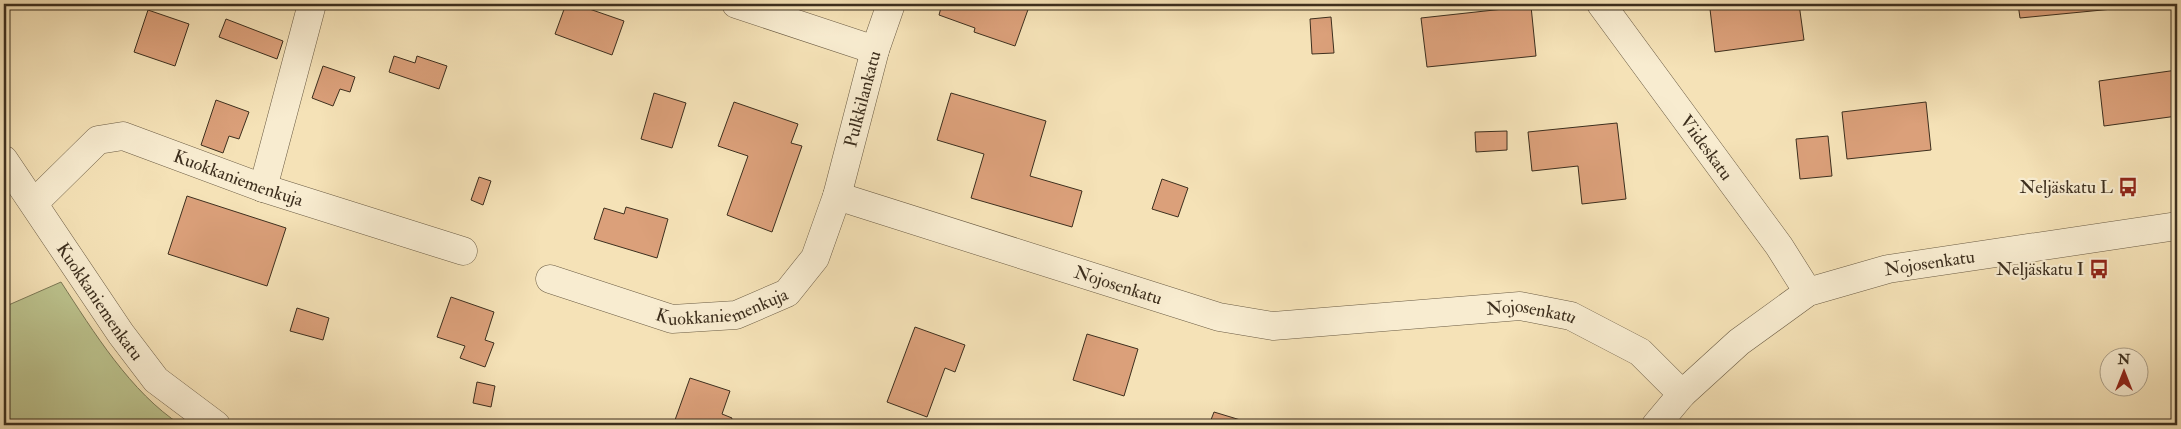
<svg xmlns="http://www.w3.org/2000/svg" width="2181" height="429" viewBox="0 0 2181 429" font-family="'IM FELL Double Pica',serif">
<rect width="100%" height="100%" fill="#f5e2b7"/>
<filter id="stains"><feTurbulence type="fractalNoise" baseFrequency=".004" numOctaves="4"/><feColorMatrix values="0 0 0 0 .2 0 0 0 0 .09 0 0 0 0 .02 0 0 0 .5 -.17"/></filter>
<radialGradient id="worn" r=".72"><stop offset=".6" stop-color="#630" stop-opacity="0"/><stop offset="1" stop-color="#630" stop-opacity=".3"/></radialGradient>
<!-- green -->
<path fill="#bcc38e" stroke="#7c7956" d="M61 282C93 331 131 393 181 425H4V307Z"/>
<!-- building -->
<g fill="#dba07a" stroke="#3d2f1e">
<path d="M566 4H575L624 21 612 55 555 34Z"/>
<path d="M942 4H1030L1015 46 974 32 975 28 939 15Z"/>
<path d="M1753 4H1799L1804 40 1715 52 1710 9Z"/>
<path d="M2018 4H2123V8L2020 18Z"/>
<path d="M1531 6 1536 56 1427 67 1421 18Z"/>
<path d="M148 10 189 24 175 66 134 52Z"/>
<path d="M1331 17 1334 53 1312 54 1310 19Z"/>
<path d="M226 19 283 41 277 59 219 37Z"/>
<path d="M394 56 415 63 417 56 447 66 439 89 389 72Z"/>
<path d="M323 66 355 77 350 92 340 89 333 106 312 98Z"/>
<path d="M2177 70V116L2104 126 2099 81Z"/>
<path d="M654 93 686 103 672 148 641 139Z"/>
<path d="M951 93 1046 121 1030 176 1082 191 1072 227 971 198 984 154 937 140Z"/>
<path d="M216 100 249 112 239 139 229 136 223 153 201 145Z"/>
<path d="M734 102 798 124 791 143 802 146 772 232 727 215 748 156 718 146Z"/>
<path d="M1926 102 1931 150 1847 159 1842 112Z"/>
<path d="M1617 123 1626 199 1582 204 1578 166 1532 171 1528 132Z"/>
<path d="M1507 131V150L1476 152 1475 132Z"/>
<path d="M1828 136 1832 176 1800 179 1796 139Z"/>
<path d="M479 177 491 181 483 205 471 200Z"/>
<path d="M1162 179 1188 188 1178 217 1152 209Z"/>
<path d="M187 196 286 228 267 286 168 254Z"/>
<path d="M626 207 668 219 657 258 594 239 604 208 624 214Z"/>
<path d="M451 297 494 312 485 340 494 343 485 367 460 358 465 346 437 337Z"/>
<path d="M297 308 329 318 323 340 290 331Z"/>
<path d="M915 327 965 345 955 372 945 368 927 417 887 402Z"/>
<path d="M1087 334 1138 349 1124 396 1073 380Z"/>
<path d="M690 378 730 391 722 414 732 418 730 425H690L675 420Z"/>
<path d="M477 382 495 386 491 407 473 403Z"/>
<path d="M1214 412 1257 425H1209Z"/>
</g>
<g fill="none" stroke-linecap="round" stroke-linejoin="round">
<defs>
<g id="minor">
<path d="M736 4 875 50"/>
<path id="s1" d="M1601 4 1779 246 1808 292"/>
<path id="s2" d="M4 160 121 334 156 380 216 425"/>
<path d="M263 188 312 4"/>
<path id="s3" d="M837 196 1219 317 1273 326 1520 306 1571 316 1640 352 1682 394"/>
<path id="s4" d="M34 203 98 140 123 136 263 188 463 251"/>
<path id="s5" d="M550 279 672 319 736 315 787 293 815 258 837 196 875 50 891 4"/>
<path id="s6" d="M1656 425 1682 394 1739 342 1808 292 1888 269 2177 226"/>
</g>
</defs>
<!-- minor casing -->
<use href="#minor" stroke="#6b5c44" stroke-width="29"/>
<!-- minor -->
<use href="#minor" stroke="#f8ecd0" stroke-width="28"/>
</g>
<!-- icons -->
<defs>
<symbol id="bus-bare" viewBox="-9 -9 18 18"><path d="M-5-6H5V4H4V6H2V4H-2V6H-4V4H-5ZM-3.5-4V0h7V-4ZM-3.5 1.2v1.5H-2V1.2ZM2 1.2v1.5H3.5V1.2Z" fill="#8f2418" stroke="#f8ecd0" stroke-width="2.5" paint-order="stroke"/></symbol>
</defs>
<g fill-rule="evenodd">
<use href="#bus-bare" x="2114" y="173" width="28" height="28"/>
<use href="#bus-bare" x="2085" y="255" width="28" height="28"/>
</g>
<g text-anchor="middle" dominant-baseline="central" stroke-width="4.5" stroke-linejoin="round" paint-order="stroke">
<!-- street labels -->
<g font-size="18" fill="#3d2f1e" stroke="#f8ecd0">
<text stroke="none"><textPath href="#s5" startOffset="459">Pulkkilankatu</textPath></text>
<text stroke="none"><textPath href="#s1" startOffset="178">Viideskatu</textPath></text>
<text stroke="none"><textPath href="#s4" startOffset="238">Kuokkaniemenkuja</textPath></text>
<text stroke="none"><textPath href="#s6" startOffset="328">Nojosenkatu</textPath></text>
<text stroke="none"><textPath href="#s3" startOffset="295">Nojosenkatu</textPath></text>
<text stroke="none"><textPath href="#s5" startOffset="180">Kuokkaniemenkuja</textPath></text>
<text stroke="none"><textPath href="#s2" startOffset="171">Kuokkaniemenkatu</textPath></text>
<text stroke="none"><textPath href="#s3" startOffset="715">Nojosenkatu</textPath></text>
</g>
<!-- poi labels -->
<g font-size="18" fill="#3d2f1e" stroke="#f8ecd0" text-anchor="end">
<text x="2113" y="187">Neljäskatu L</text>
<text x="2084" y="269">Neljäskatu I</text>
</g>
</g>
<!-- margin -->
<rect width="2181" height="429" fill="none" stroke="#f5e2b7" stroke-width="20"/>
<rect x="5" y="5" width="2171" height="419" fill="none" stroke="#3d2f1e" stroke-width="2.5"/>
<rect x="10" y="10" width="2161" height="409" fill="none" stroke="#3d2f1e"/>
<!-- north arrow -->
<g transform="translate(2124 372)"><circle r="24" fill="#f8ecd0" stroke="#ada089"/>
<path d="M0-4L9 19L0 12L-9 19Z" fill="#8f2418"/>
<text y="-8" font-size="14" font-weight="bold" text-anchor="middle" fill="#3d2f1e">N</text>
</g>
<rect width="100%" height="100%" filter="url(#stains)"/>
<rect width="100%" height="100%" fill="url(#worn)"/>
</svg>
